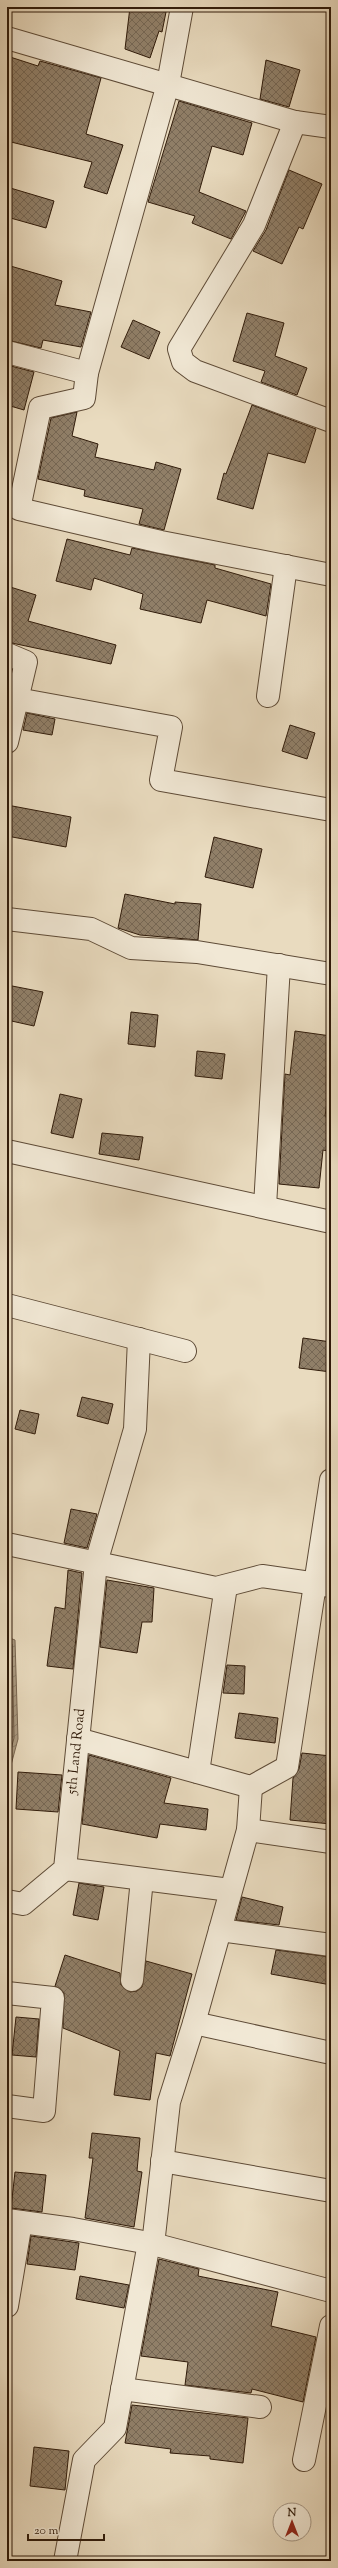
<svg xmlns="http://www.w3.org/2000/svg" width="338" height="2568" viewBox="0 0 338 2568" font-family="'Sorts Mill Goudy',serif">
<defs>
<pattern id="water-waves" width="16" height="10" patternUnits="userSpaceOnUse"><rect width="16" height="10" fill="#aa9a81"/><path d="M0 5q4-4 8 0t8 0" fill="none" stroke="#8b7d68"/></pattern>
<pattern id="building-cross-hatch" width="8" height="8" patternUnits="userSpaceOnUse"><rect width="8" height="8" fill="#907f68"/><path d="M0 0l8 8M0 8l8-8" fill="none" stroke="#766754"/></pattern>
</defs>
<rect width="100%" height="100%" fill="#e9dbbf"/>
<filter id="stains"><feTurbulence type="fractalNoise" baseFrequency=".005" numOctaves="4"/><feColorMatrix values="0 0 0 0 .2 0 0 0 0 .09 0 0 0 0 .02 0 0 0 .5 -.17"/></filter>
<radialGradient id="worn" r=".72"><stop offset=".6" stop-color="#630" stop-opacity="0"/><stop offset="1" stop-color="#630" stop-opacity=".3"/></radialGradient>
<!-- water -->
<path fill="url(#water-waves)" stroke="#796751" d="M7 1637 15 1640 18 1739 7 1780Z"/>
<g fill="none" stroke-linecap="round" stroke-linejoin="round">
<!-- shore -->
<g stroke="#6d5a46" stroke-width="1">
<path d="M7 1641 12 1644 14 1738 7 1764"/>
<path d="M7 1664V1745"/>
</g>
</g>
<!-- building -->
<g fill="url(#building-cross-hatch)" stroke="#301b0a">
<path d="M130 7H167L162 32 159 31 150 58 125 49Z"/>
<path d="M7 56 38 66 40 61 101 78 86 134 123 145 107 194 84 187 92 162 7 141Z"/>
<path d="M266 60 300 70 289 107 260 99Z"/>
<path d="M179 101 252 123 243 155 212 146 199 192 246 211 231 239 192 223 195 216 148 202Z"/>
<path d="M289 170 322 184 303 229 299 227 282 264 253 251 266 230Z"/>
<path d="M7 187 54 201 46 228 7 217Z"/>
<path d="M7 265 62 281 55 305 91 312 81 347 43 340 41 348 7 340Z"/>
<path d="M247 313 284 323 275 356 307 368 297 395 261 382 265 371 233 361Z"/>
<path d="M133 320 160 332 149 359 121 347Z"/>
<path d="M7 365 34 372 24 410 7 405Z"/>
<path d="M252 405 316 429 305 463 268 453 253 509 217 499 224 473 226 474Z"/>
<path d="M77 412 72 436 98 444 95 457 154 470 156 462 181 469 164 530 139 524 143 509 84 496 85 490 38 479 51 418Z"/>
<path d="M67 539 130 555 132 548 215 565V568L271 584 266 616 207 600 201 623 140 609 143 594 94 578 91 590 56 581Z"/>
<path d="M7 586 36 595 28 621 116 645 111 664 7 642Z"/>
<path d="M27 713 55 719 52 735 23 730Z"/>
<path d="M290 725 315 733 307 759 282 751Z"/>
<path d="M7 805 71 817 66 847 7 836Z"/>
<path d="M214 837 262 849 253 888 205 877Z"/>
<path d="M125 894 175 904V902L201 904 198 940 140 935 118 928Z"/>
<path d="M7 985 43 992 34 1026 7 1020Z"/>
<path d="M131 1012 158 1015 155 1047 128 1044Z"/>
<path d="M295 1031 331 1036V1077L325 1116 331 1117V1132L328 1151 323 1150 319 1188 279 1184 285 1074 290 1075Z"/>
<path d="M197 1051 225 1054 222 1079 195 1076Z"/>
<path d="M60 1094 82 1099 73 1138 51 1133Z"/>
<path d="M102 1133 143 1137 139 1160 99 1154Z"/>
<path d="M303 1338 331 1342V1372L299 1368Z"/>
<path d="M82 1397 113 1404 108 1424 77 1416Z"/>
<path d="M20 1410 39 1414 35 1434 15 1429Z"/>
<path d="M71 1509 97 1514 87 1548 64 1543Z"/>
<path d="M68 1570 82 1573 73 1669 47 1666 55 1607 65 1609Z"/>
<path d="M107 1580 154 1588 152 1622H142L137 1653 100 1647Z"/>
<path d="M227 1665 245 1666 244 1694 223 1693Z"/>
<path d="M239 1713 278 1718 275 1743 235 1738Z"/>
<path d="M302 1753 331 1756V1824L290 1820 293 1778 299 1769Z"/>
<path d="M89 1755 171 1778 164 1803 208 1809 206 1830 160 1824 157 1838 82 1824Z"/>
<path d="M18 1772 62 1775 58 1812 16 1809Z"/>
<path d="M79 1883 104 1887 98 1920 73 1915Z"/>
<path d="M242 1897 283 1907 279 1925 236 1920Z"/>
<path d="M276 1950 331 1957V1985L271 1974Z"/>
<path d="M65 1955 120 1973 121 1985 130 1992 137 1991 142 1987 146 1961 192 1974 170 2056 156 2053 150 2100 114 2095 120 2051 63 2028 64 1993 55 1986Z"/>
<path d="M16 2017 39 2019 36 2057 12 2055Z"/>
<path d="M92 2133 140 2138 137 2171 142 2172 134 2227 85 2218 93 2158H89Z"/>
<path d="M15 2172 46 2175 42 2212 11 2208Z"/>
<path d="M31 2236 79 2243 75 2270 27 2264Z"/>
<path d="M159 2259 199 2269 198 2276 278 2292 271 2326 316 2337 303 2402 252 2389 251 2393 185 2385 188 2362 141 2356Z"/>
<path d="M80 2276 129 2285 124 2308 76 2299Z"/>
<path d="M132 2405 248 2418 243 2463 210 2459V2456L170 2453 171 2449 125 2443Z"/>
<path d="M34 2447 69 2451 65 2490 30 2486Z"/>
</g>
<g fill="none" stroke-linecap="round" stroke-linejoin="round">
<defs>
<g id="minor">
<path d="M182 7 168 84 87 373 84 398 40 408 19 509 161 542 331 575"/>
<path d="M7 38 295 122 331 127"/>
<path d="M295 122 254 225 179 349 183 362 195 371 331 421"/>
<path d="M7 352 87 373"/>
<path d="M7 654 26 662 7 742"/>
<path d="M268 696 286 566"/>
<path d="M17 699 171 727 161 780 331 810"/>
<path d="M7 919 91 929 131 948 197 952 331 974"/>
<path d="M7 1151 331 1222"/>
<path d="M265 1206 279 965"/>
<path d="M7 1305 185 1351"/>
<path d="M7 1544 216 1588 262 1576 331 1586"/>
<path d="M78 1739 251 1787 287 1767 331 1480"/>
<path d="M198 1772 226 1586"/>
<path d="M248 1830 331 1842"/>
<path d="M65 1869 230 1890"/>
<path id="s1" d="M7 1901 23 1904 65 1869 96 1563 135 1429 139 1339"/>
<path d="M220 1930 331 1945"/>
<path d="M132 1980 142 1879"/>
<path d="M7 1993 53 1998 44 2111 7 2106"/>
<path d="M194 2023 331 2053"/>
<path d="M162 2161 331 2191"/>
<path d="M7 2220 73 2229 149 2243 331 2291"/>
<path d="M7 2306 21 2222"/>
<path d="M122 2389 260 2407"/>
<path d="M304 2460 331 2326"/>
<path d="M65 2561 84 2460 115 2428 149 2243 154 2236 169 2102 194 2023 248 1830 251 1787"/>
</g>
</defs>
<!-- minor casing -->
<use href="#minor" stroke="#5e4b37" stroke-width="24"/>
<!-- minor -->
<use href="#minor" stroke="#f1e8d5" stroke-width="22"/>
</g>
<g text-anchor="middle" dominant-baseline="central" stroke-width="3" stroke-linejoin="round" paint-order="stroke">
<!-- street labels -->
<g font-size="14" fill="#301b0a" stroke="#f1e8d5">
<text stroke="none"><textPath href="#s1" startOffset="189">5th Land Road</textPath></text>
</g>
</g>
<!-- margin -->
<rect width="338" height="2568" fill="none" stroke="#e9dbbf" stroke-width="24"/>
<rect x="8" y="8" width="322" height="2552" fill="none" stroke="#301b0a" stroke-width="2"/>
<rect x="12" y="12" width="314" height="2544" fill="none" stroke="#301b0a"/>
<!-- north arrow -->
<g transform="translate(292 2522)"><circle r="19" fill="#f1e8d5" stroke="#a49684"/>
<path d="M0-3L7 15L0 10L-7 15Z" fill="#8f2418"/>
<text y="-6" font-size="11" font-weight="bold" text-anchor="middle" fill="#301b0a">N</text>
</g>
<!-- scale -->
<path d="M28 2534v6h76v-6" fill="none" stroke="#301b0a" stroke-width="2"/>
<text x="34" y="2534" font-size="12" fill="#301b0a" stroke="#f1e8d5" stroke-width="3" paint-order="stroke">20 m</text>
<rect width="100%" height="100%" filter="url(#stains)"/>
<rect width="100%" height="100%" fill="url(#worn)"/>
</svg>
